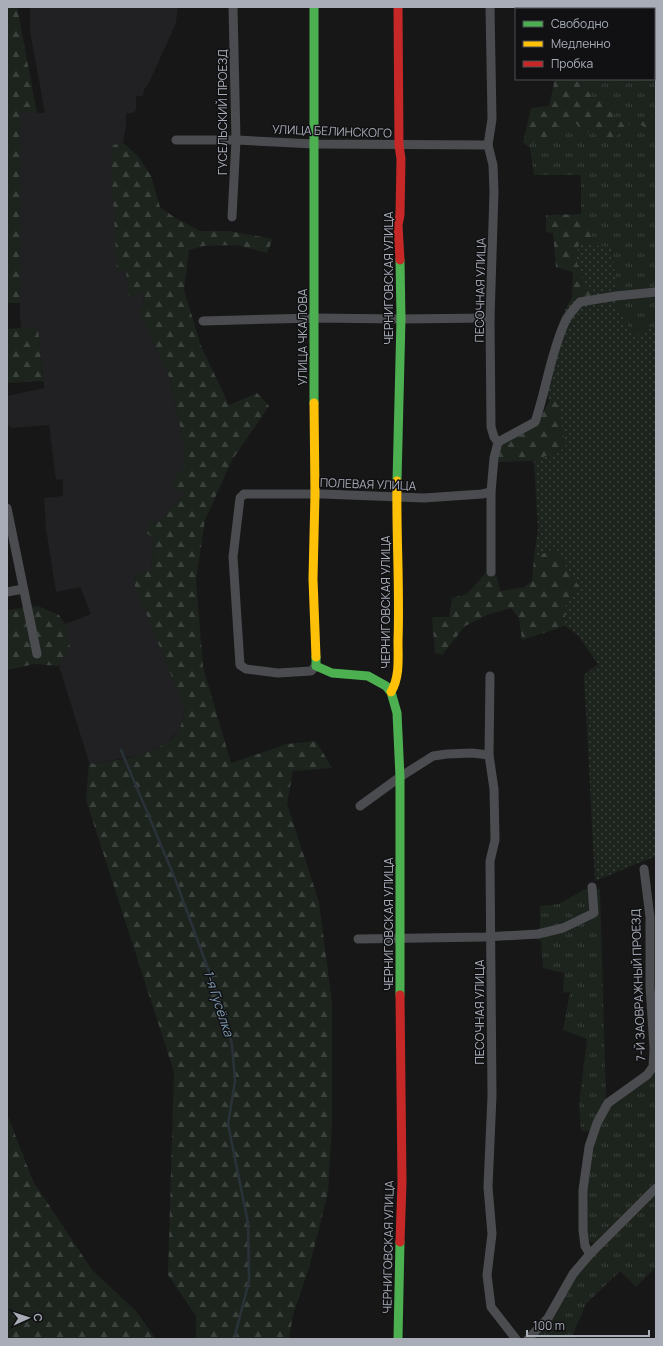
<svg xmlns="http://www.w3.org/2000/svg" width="663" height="1346" viewBox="0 0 663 1346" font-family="Manrope,sans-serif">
<defs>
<pattern id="grass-tufts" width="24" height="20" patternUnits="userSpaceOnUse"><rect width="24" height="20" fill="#1d241e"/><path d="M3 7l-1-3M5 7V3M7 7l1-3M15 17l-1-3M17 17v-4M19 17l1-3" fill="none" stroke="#3b413d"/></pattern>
<pattern id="forest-firs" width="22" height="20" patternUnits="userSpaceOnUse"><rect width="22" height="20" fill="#1d241e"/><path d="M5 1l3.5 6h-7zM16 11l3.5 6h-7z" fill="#3b413d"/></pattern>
<pattern id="garden-dots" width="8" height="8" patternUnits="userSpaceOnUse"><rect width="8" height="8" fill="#1d241e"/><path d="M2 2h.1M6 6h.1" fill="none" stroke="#3b413d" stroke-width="1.8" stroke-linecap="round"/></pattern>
</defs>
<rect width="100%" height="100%" fill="#171717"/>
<!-- built -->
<path fill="#212123" d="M30 7H178L176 23 148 85 144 89 143 96H136V110L133 113H126V127L123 143 113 146 117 271 126 269 143 293 144 304 139 310 170 379 184 445 185 492 160 521 154 539 151 569 135 577 134 584 185 709 179 730 166 744 143 754 94 764 89 762 59 666 70 647 65 624 91 614 80 587 56 592 46 529 44 498 63 496V479L56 480 49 425 11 428 7 424V396L44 388 38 327 21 329 20 319V112L45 113 30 32Z"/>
<!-- grass -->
<g fill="url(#grass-tufts)">
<path d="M654 44H656V118L650 116 630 125 614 119 611 100 590 97 591 79H654Z"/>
<path d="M575 122 582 132 594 133 605 142H614L618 133 642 125 647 129 656 130V326L645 329 635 338 617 308 613 247 590 245 593 225 581 214V175H534L530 148 523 143 537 142 552 137 556 127Z"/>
<path d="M585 889H600L606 1100 656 1068V1181L594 1243 590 1242 587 1239 585 1189 597 1132 581 1131 579 1105 587 1039 563 1030 570 992 563 993 564 973 543 968 541 941 533 938 532 933 540 928V906L559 904Z"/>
<path d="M656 1194V1267L636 1287 620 1271 586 1304 573 1334 577 1339H533L577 1273Z"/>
</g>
<!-- forest -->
<g fill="url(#forest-firs)">
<path d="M7 7H17L37 113 20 112V303H7Z"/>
<path d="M540 7H656V20L654 22V9H540Z"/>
<path d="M555 79H591L590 97 611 100 614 119 630 125 650 116 656 118V130H647L642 125 618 133 614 142H605L594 133 582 132 575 122 556 127 552 137 537 142 523 143 531 108 549 106Z"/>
<path d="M123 143 138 156 151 176 160 207 174 217 200 231H229L273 239 267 253 237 245 203 246 189 250 184 290 201 346 229 405 257 393 269 406 232 460 205 520 196 580 203 667 231 763 287 744 316 741 332 768 293 771 287 804 319 902 332 1003V1123L328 1192 309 1268 293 1315 289 1339H196V1316L168 1275 174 1072 86 800 89 762 94 764C120 759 164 755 179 730 182 724 183 715 185 709L134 584 135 577 151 569 154 539 147 533V522L160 521 185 492 174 488 173 480 184 467V445L170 379 139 310 144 304 143 293 128 296 126 270 117 271 111 160 113 145Z"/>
<path d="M581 214 593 225 590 245H579L584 281 590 290 592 297 579 300 572 297 573 272 556 267 553 233 546 232V215Z"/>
<path d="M38 327 43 381 9 383 7 381V329Z"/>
<path d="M550 400H557L567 448 534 461 498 462 501 446 505 442 536 426Z"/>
<path d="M556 548 567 569 580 587 565 607V626L522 640 519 619 511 608 487 615 465 626 442 655 435 653 432 617H449L452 598 467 594 489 569 494 565 500 591 524 587 532 581 534 557Z"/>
<path d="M38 606 59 615 65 624 70 647 59 666 34 664 7 670V610Z"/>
<path d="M7 1114 33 1181 92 1270 136 1311 156 1339H7Z"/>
</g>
<!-- garden -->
<path fill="url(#garden-dots)" d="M579 244 613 247 617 308 635 338 645 329 656 326V856L595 881 584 675 598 664 578 635 565 626V607L580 587 567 569 556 548 534 557 538 529 534 461 566 448 557 400H550L542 391 548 359 562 316 572 297 579 300 592 297C588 285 577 273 577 261 577 255 578 250 579 244Z"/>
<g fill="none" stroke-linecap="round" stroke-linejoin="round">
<!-- stream -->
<path stroke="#2a3239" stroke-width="2.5" d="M121 750 174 876 225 1015 232 1045 235 1081 228 1124 248 1223 249 1281 234 1339"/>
<!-- street -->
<g stroke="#4b4c50" stroke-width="9">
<path d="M490 7 492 119 488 145 493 165 494 192 490 318 491 427 494 437 498 442 494 458 491 492V572"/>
<path d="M176 140H236L314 144 488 145"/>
<path d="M232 217 236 140 233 7"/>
<path d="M203 321 314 318 401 319 490 318"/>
<path d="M498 442 535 422C546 390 551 352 565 322 568 315 575 308 580 302L616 296 656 292"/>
<path d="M7 508 37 654"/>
<path d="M7 592 23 589"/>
<path d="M316 666 311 671 278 673 246 669 240 665 233 557 240 498 244 494H323L424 498 482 494 491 492"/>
<path d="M490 676 489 755 494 789 495 840 490 861 492 1096 488 1187 492 1234 487 1275 491 1307 516 1339"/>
<path d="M360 806 400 777 433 756 447 754 472 753 489 755"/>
<path d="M358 939 485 937 538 934 563 928 594 913 592 887"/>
<path d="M590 1254 585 1246 583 1230V1190L589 1147 597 1123 608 1103 647 1075 653 1067 654 1049 650 986V917L644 869"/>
<path d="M528 1339 548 1318 573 1274 590 1254 656 1188"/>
</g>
<!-- fast -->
<g stroke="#4caf50" stroke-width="9">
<path d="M314 7V403"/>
<path d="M397 481 401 319 400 260"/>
<path d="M316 657V666L332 673 368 676 386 686 391 692 397 713 400 777V995"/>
<path d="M398 1339 400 1242"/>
</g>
<!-- slow -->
<g stroke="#ffc107" stroke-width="9">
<path d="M314 403 315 494 313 579 316 657"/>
<path d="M391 692C400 677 398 658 398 641 400 588 396 534 397 481"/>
</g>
<!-- jam -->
<g stroke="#c62828" stroke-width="9">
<path d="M398 7 399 145 401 159 400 215 398 225 400 260"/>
<path d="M400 995 402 1182 400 1242"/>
</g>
</g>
<g text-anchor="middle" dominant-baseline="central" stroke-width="3" stroke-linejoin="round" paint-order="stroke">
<!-- street labels -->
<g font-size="12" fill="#a8adb8" stroke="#111113">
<text transform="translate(222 112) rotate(-90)">ГУСЕЛЬСКИЙ ПРОЕЗД</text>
<text transform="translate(332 131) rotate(2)">УЛИЦА БЕЛИНСКОГО</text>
<text transform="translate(388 278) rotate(-90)">ЧЕРНИГОВСКАЯ УЛИЦА</text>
<text transform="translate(480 290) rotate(-89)">ПЕСОЧНАЯ УЛИЦА</text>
<text transform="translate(302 337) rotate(-90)">УЛИЦА ЧКАЛОВА</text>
<text transform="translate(368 484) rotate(2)">ПОЛЕВАЯ УЛИЦА</text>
<text transform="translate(385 602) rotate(-90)">ЧЕРНИГОВСКАЯ УЛИЦА</text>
<text transform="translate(388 924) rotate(-90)">ЧЕРНИГОВСКАЯ УЛИЦА</text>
<text transform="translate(638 985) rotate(-92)">7-Й ЗАОВРАЖНЫЙ ПРОЕЗД</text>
<text transform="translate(479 1012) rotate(-90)">ПЕСОЧНАЯ УЛИЦА</text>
<text transform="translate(388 1247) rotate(-89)">ЧЕРНИГОВСКАЯ УЛИЦА</text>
</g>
<!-- water labels -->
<g font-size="13" font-style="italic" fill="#7f9bb3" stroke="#111113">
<text transform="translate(219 1003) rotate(72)">1-я Гусёлка</text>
</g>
</g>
<!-- border -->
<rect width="663" height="1346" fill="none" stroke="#a8adb8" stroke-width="16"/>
<!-- legend -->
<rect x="515" y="8" width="140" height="72" fill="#111113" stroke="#4d4f55"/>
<rect x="523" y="21" width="20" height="6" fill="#4caf50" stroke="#4d4f55"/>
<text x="551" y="28" font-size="12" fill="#a8adb8">Свободно</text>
<rect x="523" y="41" width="20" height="6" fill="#ffc107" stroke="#4d4f55"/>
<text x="551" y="48" font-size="12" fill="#a8adb8">Медленно</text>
<rect x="523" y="61" width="20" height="6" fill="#c62828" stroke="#4d4f55"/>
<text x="551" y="68" font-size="12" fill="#a8adb8">Пробка</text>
<!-- north arrow -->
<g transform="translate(28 1318) rotate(87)" stroke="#111113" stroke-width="3" paint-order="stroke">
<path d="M0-3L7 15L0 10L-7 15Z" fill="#a8adb8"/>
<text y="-6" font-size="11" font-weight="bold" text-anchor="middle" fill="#a8adb8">С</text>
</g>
<!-- scale -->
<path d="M527 1330v6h122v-6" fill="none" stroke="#a8adb8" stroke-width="2"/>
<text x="533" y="1330" font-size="12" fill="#a8adb8" stroke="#111113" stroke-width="3" paint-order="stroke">100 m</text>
</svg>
